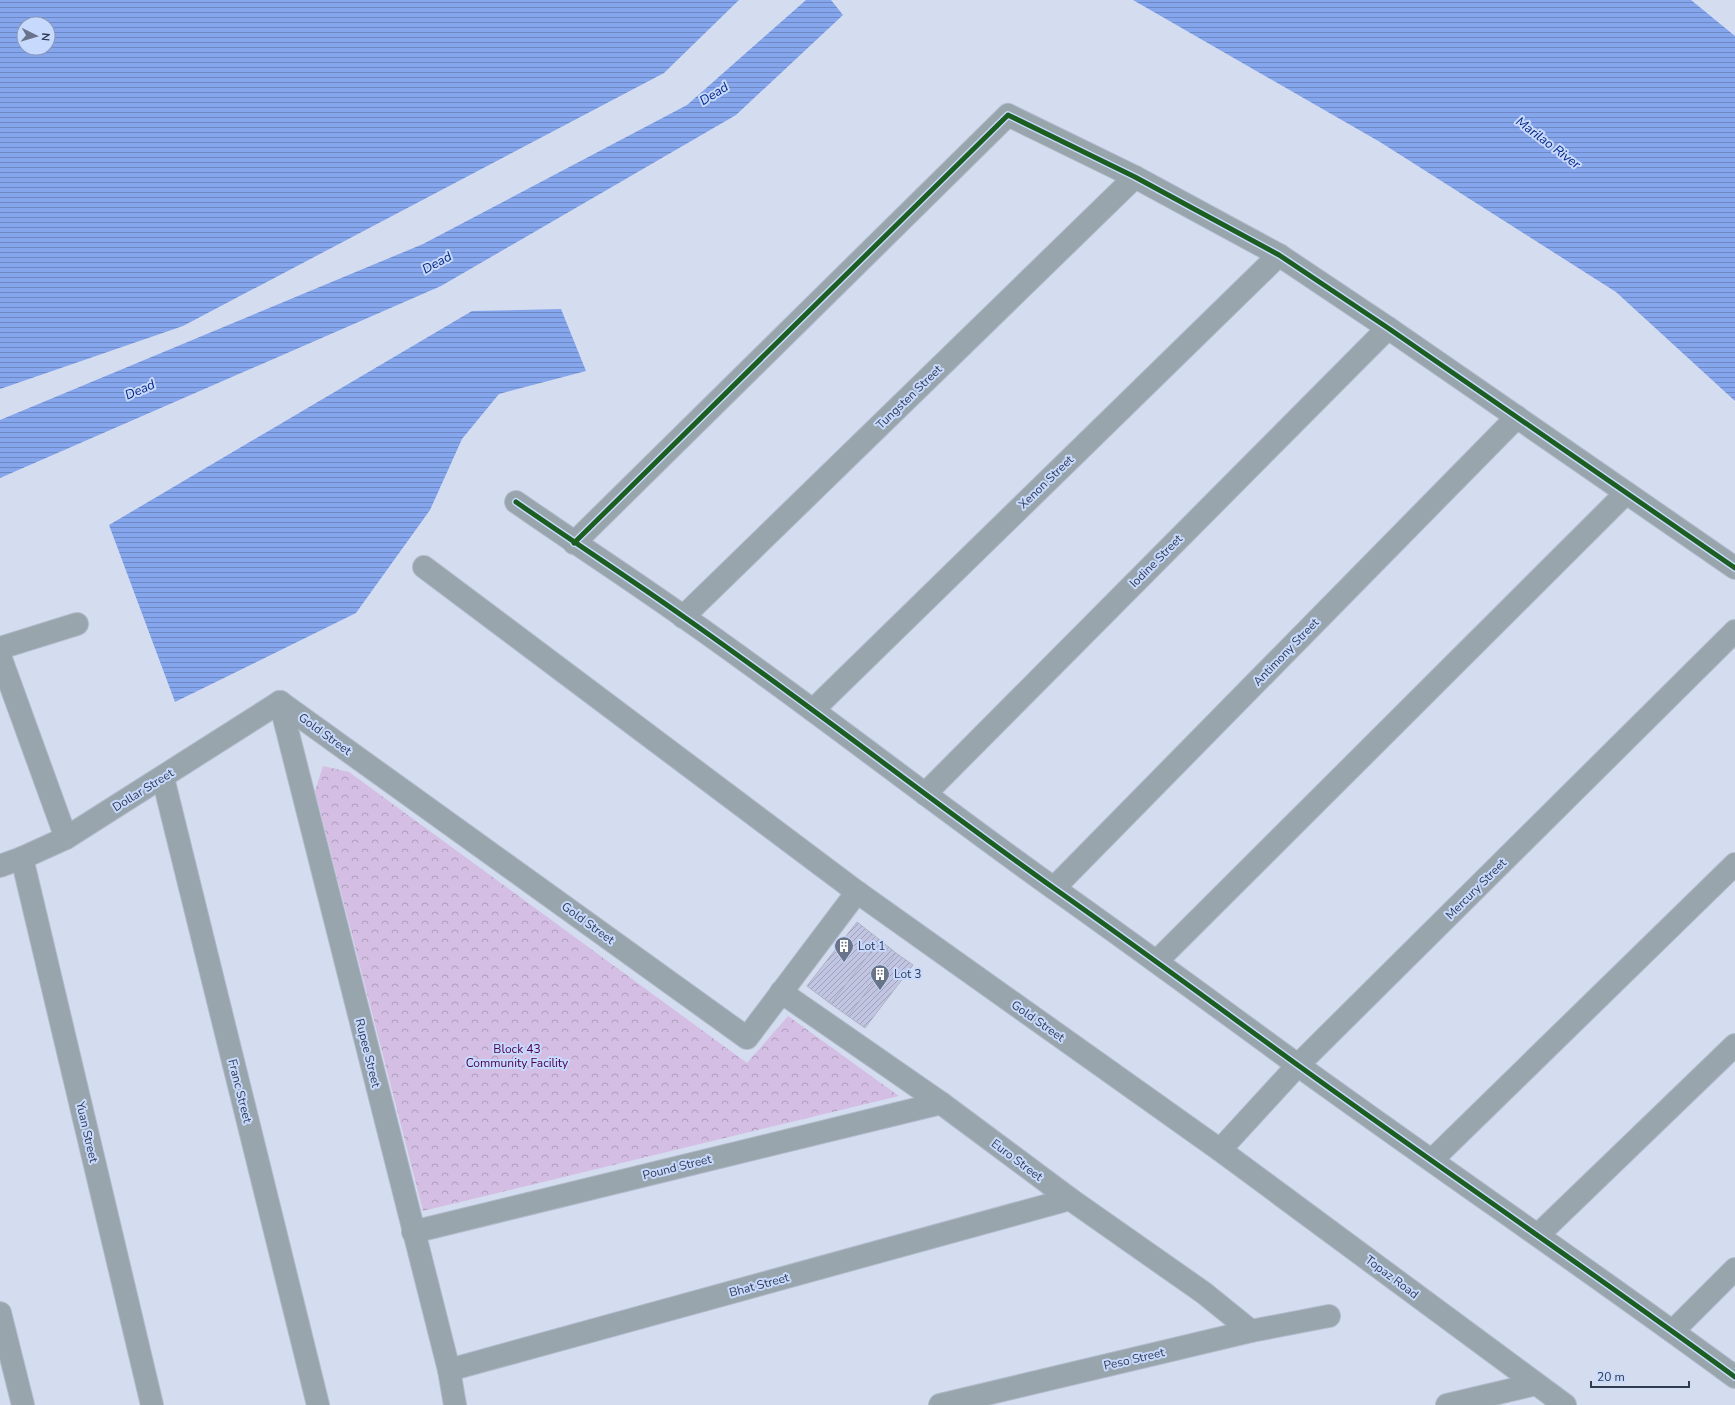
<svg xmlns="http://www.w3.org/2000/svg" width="1735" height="1405" viewBox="0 0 1735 1405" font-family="'Nunito Sans',sans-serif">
<defs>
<pattern id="forest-crowns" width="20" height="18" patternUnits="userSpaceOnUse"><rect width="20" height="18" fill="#d5bee4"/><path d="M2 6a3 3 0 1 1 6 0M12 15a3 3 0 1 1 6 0" fill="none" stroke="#ad9cbb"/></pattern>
<pattern id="water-rules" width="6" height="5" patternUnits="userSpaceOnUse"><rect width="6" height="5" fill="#85a5ec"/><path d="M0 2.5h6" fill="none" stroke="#6d88c2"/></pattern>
<pattern id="building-hatch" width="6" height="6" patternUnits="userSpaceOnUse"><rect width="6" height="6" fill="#c2c5e1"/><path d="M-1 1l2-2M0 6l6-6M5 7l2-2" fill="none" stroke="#9ea1b9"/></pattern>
</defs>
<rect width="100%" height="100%" fill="#d4ddf0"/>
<!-- forest -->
<path fill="url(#forest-crowns)" d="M323 766 349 772 747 1063 788 1016 899 1096 423 1211 315 791Z"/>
<!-- water -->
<g fill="url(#water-rules)" fill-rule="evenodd">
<path d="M0 0H739L664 73 183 326 0 389ZM24 24H48V48H24Z"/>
<path d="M806 0H831L843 15 736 115 441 286 0 478V420L423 244 687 105Z"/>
<path d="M1133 0H1691L1735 36V401L1616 292 1380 142Z"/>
<path d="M561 309 586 371 499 394 462 439 430 510 356 613 175 702 109 525 472 311Z"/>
</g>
<!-- building -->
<g fill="url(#building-hatch)" stroke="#afb3c6">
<path d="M857 922 880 940 831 1004 807 986Z"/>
<path d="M880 940 896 953 848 1016 831 1004Z"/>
<path d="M896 953 913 965 865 1028 848 1016Z"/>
</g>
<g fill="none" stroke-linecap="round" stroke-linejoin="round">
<defs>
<g id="street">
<path d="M516 502C572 541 629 578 684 617 810 705 930 800 1055 889 1137 947 1218 1007 1299 1066 1444 1171 1591 1271 1735 1377"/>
<path d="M574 543 1008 115 1135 177 1279 255 1388 328 1735 568"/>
<path d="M424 567 857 892 1220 1150 1565 1405"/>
<path d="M683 617 1135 177"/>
<path d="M0 648 77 624"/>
<path d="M0 656 66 838"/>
<path d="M280 702 747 1038 857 892"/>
<path d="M280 702 449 1370 455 1405"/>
<path d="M813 710 1279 255"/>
<path d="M163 778 318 1405"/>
<path d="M925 794 1388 328"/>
<path d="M22 858 152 1405"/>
<path d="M0 866 22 858 66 838 280 702"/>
<path d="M1054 888 1517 417"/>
<path d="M1157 961 1626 493"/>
<path d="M781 992 941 1103 1070 1199 1204 1293 1251 1331"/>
<path d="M1220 1150 1298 1065 1735 631"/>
<path d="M1432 1160 1735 864"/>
<path d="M413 1232 941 1103"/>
<path d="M1538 1235 1735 1045"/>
<path d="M0 1313 23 1405"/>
<path d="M1673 1331 1735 1269"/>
<path d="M449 1370 1070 1199"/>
<path d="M940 1405 1251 1331 1329 1316"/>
<path d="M1447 1405 1536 1384"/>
</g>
</defs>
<!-- street casing -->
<use href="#street" stroke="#b2bacb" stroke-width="24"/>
<!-- street -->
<use href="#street" stroke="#98a5ac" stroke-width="22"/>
<defs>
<g id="cycleway">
<path d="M516 502C572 541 629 578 684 617 810 705 930 800 1055 889 1137 947 1218 1007 1299 1066 1444 1171 1591 1271 1735 1377"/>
<path d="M574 543 1008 115 1135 177 1279 255 1388 328 1735 568"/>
</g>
</defs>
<!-- cycleway casing -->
<use href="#cycleway" stroke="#c7d9fd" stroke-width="8"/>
<!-- cycleway -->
<use href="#cycleway" stroke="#1b5e20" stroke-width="5"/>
</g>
<!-- icons -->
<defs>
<symbol id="building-pin" viewBox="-11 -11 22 30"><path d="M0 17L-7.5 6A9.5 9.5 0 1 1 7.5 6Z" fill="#69748a" stroke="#c7d9fd"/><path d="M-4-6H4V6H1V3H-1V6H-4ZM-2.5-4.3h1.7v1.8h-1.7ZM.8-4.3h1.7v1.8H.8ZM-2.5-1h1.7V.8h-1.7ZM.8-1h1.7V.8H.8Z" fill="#fff"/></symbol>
</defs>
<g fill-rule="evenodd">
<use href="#building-pin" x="833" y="935" width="22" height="30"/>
<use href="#building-pin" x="869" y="963" width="22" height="30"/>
</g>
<g text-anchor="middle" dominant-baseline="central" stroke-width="4" stroke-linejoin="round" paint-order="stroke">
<!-- street labels -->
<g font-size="12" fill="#2f3b53" stroke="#c7d9fd">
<text transform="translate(909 397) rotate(-44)">Tungsten Street</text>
<text transform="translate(1046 482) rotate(-44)">Xenon Street</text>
<text transform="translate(1156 561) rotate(-45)">Iodine Street</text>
<text transform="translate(1286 652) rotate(-46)">Antimony Street</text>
<text transform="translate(325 734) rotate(36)">Gold Street</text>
<text transform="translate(143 790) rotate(-32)">Dollar Street</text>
<text transform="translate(1476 889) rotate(-45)">Mercury Street</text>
<text transform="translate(588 923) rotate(36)">Gold Street</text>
<text transform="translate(1038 1021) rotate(35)">Gold Street</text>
<text transform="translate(368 1053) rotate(76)">Rupee Street</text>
<text transform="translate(240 1091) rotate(76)">Franc Street</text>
<text transform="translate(87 1132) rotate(77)">Yuan Street</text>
<text transform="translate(1017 1160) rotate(37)">Euro Street</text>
<text transform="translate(677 1167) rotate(-14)">Pound Street</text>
<text transform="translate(1392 1277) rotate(37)">Topaz Road</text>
<text transform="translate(759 1285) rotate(-15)">Bhat Street</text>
<text transform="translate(1134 1359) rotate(-13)">Peso Street</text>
</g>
<!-- poi labels -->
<g font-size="12" fill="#2f3b53" stroke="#c7d9fd" text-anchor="start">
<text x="858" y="946">Lot 1</text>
<text x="894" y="974">Lot 3</text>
</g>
<!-- park labels -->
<g font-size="12" fill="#4d0154" stroke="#c7d9fd">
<text x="517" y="1049">Block 43<tspan x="517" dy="14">Community Facility</tspan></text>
</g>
<!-- water labels -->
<g font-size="13" font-style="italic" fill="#042690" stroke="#c7d9fd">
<text transform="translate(714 94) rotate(-32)">Dead</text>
<text transform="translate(1548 143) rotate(37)">Marilao River</text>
<text transform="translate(437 263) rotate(-29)">Dead</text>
<text transform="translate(140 390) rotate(-23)">Dead</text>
</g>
</g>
<!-- north arrow -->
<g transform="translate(36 36) rotate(95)"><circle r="19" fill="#c7d9fd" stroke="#8a9ab9"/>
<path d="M0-3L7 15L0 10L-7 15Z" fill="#69748a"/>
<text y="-6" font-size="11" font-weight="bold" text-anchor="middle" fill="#2f3b53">N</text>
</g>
<!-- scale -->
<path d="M1591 1381v6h98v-6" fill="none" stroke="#2f3b53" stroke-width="2"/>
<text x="1597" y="1381" font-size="12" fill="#2f3b53" stroke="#c7d9fd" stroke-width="3" paint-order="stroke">20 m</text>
</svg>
